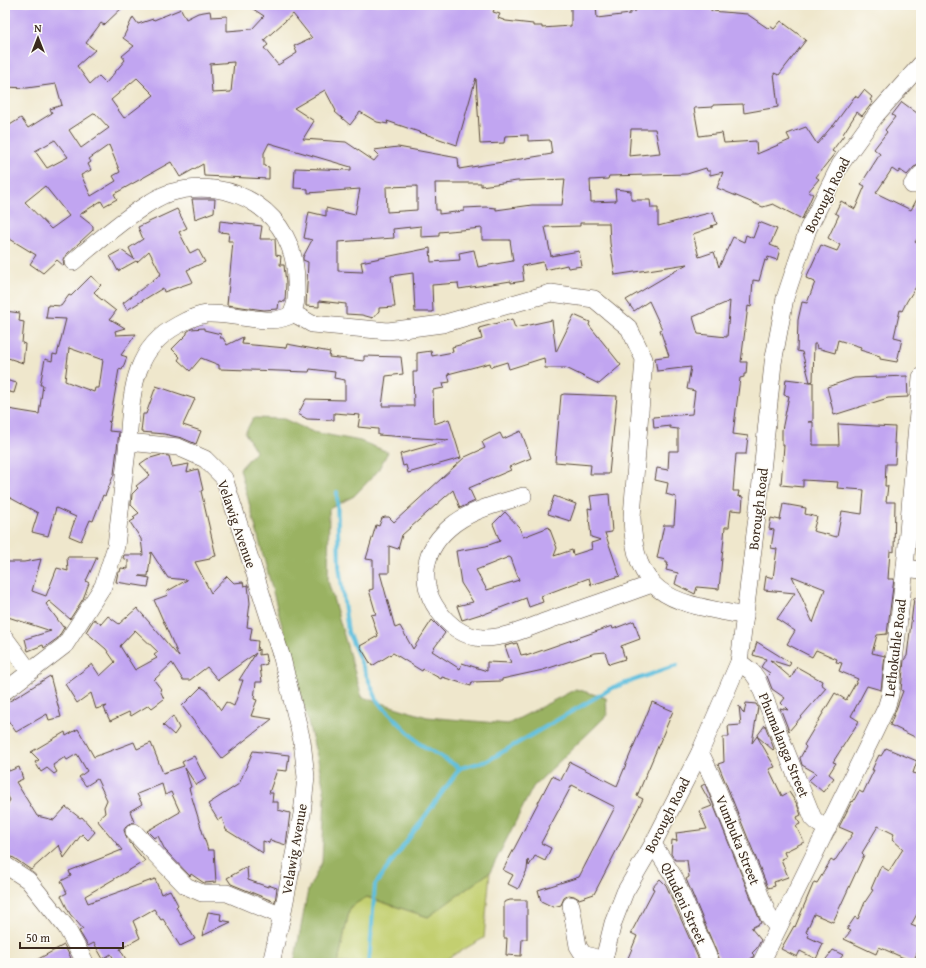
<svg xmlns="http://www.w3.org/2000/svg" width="926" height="968" viewBox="0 0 926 968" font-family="'Gentium Book Plus',serif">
<rect width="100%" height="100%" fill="#fdfcf7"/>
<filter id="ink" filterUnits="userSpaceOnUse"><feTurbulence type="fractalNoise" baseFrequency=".025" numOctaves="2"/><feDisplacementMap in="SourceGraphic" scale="8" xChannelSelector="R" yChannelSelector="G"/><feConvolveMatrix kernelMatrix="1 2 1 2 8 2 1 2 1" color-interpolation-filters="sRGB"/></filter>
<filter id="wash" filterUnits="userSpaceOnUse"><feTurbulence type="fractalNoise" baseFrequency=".012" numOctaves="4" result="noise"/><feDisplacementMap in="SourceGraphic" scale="16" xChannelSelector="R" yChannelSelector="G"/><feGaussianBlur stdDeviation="0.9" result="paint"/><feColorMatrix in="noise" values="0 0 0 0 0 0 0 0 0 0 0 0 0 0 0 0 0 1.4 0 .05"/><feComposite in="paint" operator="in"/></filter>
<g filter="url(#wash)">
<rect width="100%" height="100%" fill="#efe7cc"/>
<!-- green -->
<path fill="#c3cf70" stroke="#7f7c47" d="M490 872 484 938 448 958 447 963H338L350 907 366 897 428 917Z"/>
<!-- forest -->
<path fill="#9ab262" stroke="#6a6e40" d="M253 418 284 419 313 432 360 441 388 452 377 472 354 496 329 509 328 581 362 697 427 717 508 724 576 689 606 698 607 715 533 787 490 872 428 917 367 897 350 907 338 963H294L308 890 322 862 325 795 318 760 240 469 256 451 245 433Z"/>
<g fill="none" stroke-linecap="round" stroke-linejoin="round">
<!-- stream -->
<g stroke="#60c0de" stroke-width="4">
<path d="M337 492 339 565 348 632 378 702 420 744 460 768 375 885 369 963"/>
<path d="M460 768 487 761 612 688 677 665"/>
</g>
</g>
<g id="blocks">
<!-- building -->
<g fill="#c1a5f1" fill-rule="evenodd">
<path d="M5 5H125L104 25 101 23 86 43 95 50 77 66 90 84 99 76 106 83 125 60 122 56 134 46 123 38 133 17 138 24 153 19 154 20 181 9 186 19 198 13 210 11 211 17 227 16V31L252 29 264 16 247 5H496L493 12 500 14 498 18 506 21 533 24V26H542V28L571 26V5H596L597 18 630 14V12L636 11 635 5H712L711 11 747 14 769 29 770 26 774 29 781 21 806 40 779 75 774 73 778 107 744 113 743 104 713 105V107L694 108 699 136 722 133 724 143 756 141 757 154 790 140 787 134 806 127 817 144 832 126H833L855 96 858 98 864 90 872 97 870 100 873 102 862 116 857 112 843 134 844 135 832 151 835 153 816 177 819 179 808 192 813 194 802 219 773 204 763 207 717 188 723 172 710 175V171H707L706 168 687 174 609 176 608 179 590 180 591 202 616 201 615 189 631 191V200H650L651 208H658V226L713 212 717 224 711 226 713 227 693 234 699 257 714 252 719 267 733 237 744 242 746 235 753 238 759 222 777 229 770 245 780 249 777 260 768 257 767 261 765 260 759 281 753 280 751 307 748 306 741 362H747L746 374H744V377L740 378 733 434 748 436 746 454H736L733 491H739L738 496 743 497 742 511 731 510 729 527H725L719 589 697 587 695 594 675 584 678 573 666 570 668 563H666V560L657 558 664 525H674L676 497 666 494 668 483 655 480 657 468 668 470 669 451H678V429L670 428V426L654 428 653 417 692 414 695 391 687 389 691 367 657 371 655 358 669 356 660 330 662 329 649 301 634 311 626 300 687 264 615 275 610 243 609 223H580V226L545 227 551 256 579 251 582 266 568 268 567 265 545 270 543 262 522 266 524 281 511 283V281L459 289 458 283 432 285 433 312H415L413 273 391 276 395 307 379 308V311L373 318 362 315 346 314V304L319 301V307L306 306 308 262 303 260V257L312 240 304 238 309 212 326 216V208L355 215 360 189 308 193V189L294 188 295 168 351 170V167L269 143 264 153V166L269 167V179L204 176 203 164 180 177 171 162 114 194 117 199 104 206 101 201 79 215 93 226V230L66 255 63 259 64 266 57 260 43 273 30 264 36 255 5 236V128L21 118 28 128 52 113 50 109 62 105 56 84 27 88 5 87ZM293 14 312 38 294 46 297 53 278 65 264 48 268 45 264 40ZM234 62 231 92 212 93 210 64ZM137 78 154 95 124 118 111 100ZM476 78 480 144 504 143 505 136 528 135V141L550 140 552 154 459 169 458 158 398 147 374 150 379 155 374 161 346 142 303 139 314 121 294 108 325 90 336 111 335 112 350 125 360 112 377 122 388 124 387 121 457 145ZM95 113 109 128 81 148 69 130ZM631 129H655L660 153 629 156ZM55 140 68 157 47 168 35 151ZM109 145 120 172 113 176 116 181 91 196 81 175 91 170 88 164 91 162 89 159ZM565 179 562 205H532L496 210V208L486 207 464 208V211L439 214V210H436L435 183H481V186L517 181ZM45 186 69 216 51 229 25 202ZM417 186V210L387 212 386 187ZM421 226V237L439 236V232L482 228V240H510L513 261 478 267 474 250 459 253 460 260 431 262 430 248 361 262 363 272 338 271V242L394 238 393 229ZM730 301 727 337 698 334 693 317Z"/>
<path d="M902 102 921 116V164L914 167 907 175 900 170 898 173 892 169 876 193 911 210 921 192V234L915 242 921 246V279L907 301 902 311 900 310 894 337 902 339 897 362 880 359V356L860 350 861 347 838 340 835 353 817 348 816 344H814L813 381 810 382H813V421L808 422H813V445H839L838 424 895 427 894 444H896L895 464H886L885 486H888L886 502H895L894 552 890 551 888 579H894L887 634 877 635 872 653 885 656 881 690 867 686 851 716 859 721 833 762 836 763 829 774 834 778 823 792 809 780 816 773 802 765 800 758 806 747 804 745 835 693 846 700 858 679 839 671 842 663 836 662 837 659 816 650 812 657 787 644 795 631 777 619 795 593 764 590 766 576 773 578 777 549 771 548 774 530 769 529 771 518 780 520 783 504 806 508 805 514 817 517 813 531 837 537 842 511 862 514 864 490 837 488 838 482 803 480V487L781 485 784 445H782V430L789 396 784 395 786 379 810 382 802 352 797 351 798 320 802 302 807 303 815 282 806 278 821 245 837 251 840 245 828 238 839 215 835 213 841 201 855 209 865 186 861 184 880 154 874 149 887 132 885 130 895 117 892 115ZM792 576 825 589 813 623 798 589Z"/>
<path d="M192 199H215L214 212 195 219Z"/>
<path d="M177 209 187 228 179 232 190 253 198 249 205 262 187 270 193 282 164 292 163 288 127 310 123 303 161 274 149 251 137 262 136 261 118 271 110 256 121 250 134 259 129 248 143 239 138 227Z"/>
<path d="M220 221 262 226 260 239H275L276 255 281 256 280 265H284L286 283 285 302 279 301 278 309 264 310 227 305 233 241H228L229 233 219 232Z"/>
<path d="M91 276 101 285 94 292 97 295V296L116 311 110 319 125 328 115 331 116 335 136 334 121 355 127 357 122 370 119 369 110 422 108 421 110 423 109 431 119 432 114 474 105 496 103 495 93 521 90 520 81 541 69 536 76 517 56 508 48 536 32 532 38 513 5 495V417L7 418 8 409 39 414 43 385H40L45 359 52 361 53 354 57 355 66 319 46 318 48 305 61 306 69 295 71 296ZM69 348 103 360 99 388H95L94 392 65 381Z"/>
<path d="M5 311 20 313 19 321 24 322 22 343 25 344 23 363 5 357Z"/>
<path d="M574 315 590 322 589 325 621 365 599 384 566 368H545L544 358 509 369 507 362 491 367 490 363 448 374 450 382 443 383 444 388 433 390 434 424 449 419 461 458 408 473 406 465 403 466 400 454 449 440 378 435V429L358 427 360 415 334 413V420L307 419 298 414 306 399 345 400V380L334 378 335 372 310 369 309 372 219 369V365L201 358 190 371 178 360 180 357 172 349 187 334V332L191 329 204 328V330L221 334 220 338H223L227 345 243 337 242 344 286 348 287 344 330 352 329 357 364 361V356L401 357 403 374 386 376 382 406H414L413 372H417V353L431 351 432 356 453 352 452 347 482 339 479 328 512 319 515 328 552 320 556 352Z"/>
<path d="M907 376 908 397 888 398 834 415 827 387 854 378Z"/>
<path d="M5 380 17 383 14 393 5 391Z"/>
<path d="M156 386 195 399 183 425 201 431 196 444 182 438 164 434 141 432 143 414H146Z"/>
<path d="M564 394 617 396 609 474H590L591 465 555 462 561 395Z"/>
<path d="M521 431 531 458 509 467 511 470 469 488 475 501 460 508 453 490 402 535 398 549 389 546V573H380L395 628 400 626 413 649 432 620 445 633 432 651 460 669 462 663 487 671V662L511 663 505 646 517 643 521 655 526 654V656L612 626 613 629 634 621 640 639 621 646 625 659 609 664 605 652 595 653 543 670 502 679V681L472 682 471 686 442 677 441 679 423 669 422 671 417 668 393 653 372 666 360 646 378 636 371 615 376 614 369 590 373 589V560L366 559 376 525 379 526 382 518 385 517H389L394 522 465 457 485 448 482 442 500 433 503 439Z"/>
<path d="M161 455 169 456 172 467 189 464 187 472 198 469 203 490 201 491 216 556 210 557V559L195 562 211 593 227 576 234 583 243 582 244 586 248 585 250 603 247 627 252 628 250 640 258 641 257 651 259 649V655L265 654 267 664 260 666 262 682H256L254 699 257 700 251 716 272 719 222 758 182 706 201 687 206 690 221 710 226 702 234 706 243 680H239L256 653 218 680 207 667 190 680H183L172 663 154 680 161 689 160 690 164 699 152 708 149 705 131 716 129 712 110 721 104 708 107 706 96 709 91 693 77 703 65 684 92 664 100 676 115 662 106 649 86 632 94 619 101 624 108 616 119 624 137 608 179 657 154 600 168 595 166 592 187 580 168 578 151 552 148 576H139L150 578 148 587 116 582 118 572H120L121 568 128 569V560L123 558 124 555H143L141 539 130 522 135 519 133 517 139 513 131 505 132 494 138 488 136 486 150 475 140 464 147 459ZM135 630 158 652 154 655 157 658 135 670 120 646Z"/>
<path d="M609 494 612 532 605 533 620 576 591 585 589 578 541 596 543 602 529 607 526 598 482 615 481 614 462 620 457 606 473 602 461 583 456 551 486 546 500 541 493 524 505 512 519 527 523 537 549 527 557 548 554 556 572 550 573 555 592 549 591 543 601 540 591 537 588 508 592 509 590 496ZM509 557 511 558 519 580 487 590 476 570Z"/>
<path d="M554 496 576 504 570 521 548 514Z"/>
<path d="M67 557H97L86 581 89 583 83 599 70 619 49 601 46 604 63 627 65 626 58 638 44 648 43 645 28 651 25 639 51 631 8 617 9 613H5V562H24L41 559 32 591 46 596 57 568 68 571Z"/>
<path d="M914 598H921V740L890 725 903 691 901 690 904 660 907 656Z"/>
<path d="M757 642 791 663 789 666 770 660 791 678 797 667 822 681 821 684 826 688 789 731 780 708 788 710 781 703 785 698 772 689 767 676 770 673 761 667 766 659 753 655Z"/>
<path d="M50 676 61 717 49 720 47 714 16 732 5 716V704Z"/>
<path d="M652 702 673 711 637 796 643 799 594 894 579 899 574 896 569 895 564 898 561 905 553 907 541 901 538 890 579 877 615 807 572 785 541 843 551 848 545 861 535 856 529 866 528 860 527 870 518 889 508 884 513 875 503 870 552 776 561 780 570 762 617 786Z"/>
<path d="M746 703 756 704 758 707 752 743 765 725 774 749 773 750 757 736 775 767 769 769 782 796 789 792 797 804 801 815 797 817 800 824 796 826 804 842 784 852 786 857 781 859 788 877 774 882 775 886 768 888 718 764 724 762 723 737H729L728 726 741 725 739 706 744 714Z"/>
<path d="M173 716 179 728 174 735 163 725Z"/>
<path d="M78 729 94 757 134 742 137 749 151 743 163 773 184 766 182 762 194 756 206 779 196 785 185 768 191 787 189 788 208 850H214L216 882 204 883 191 874 190 876 165 850 158 836 154 838 147 831 180 812 171 792 165 795 162 784 137 794 142 804 130 811 134 822 127 825 124 830 127 839 145 861 85 896 88 903 155 879 161 894 170 890 178 905 176 907 195 939 180 946 163 919 161 920 154 909 133 921 140 938 120 949 128 963H116L111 954 103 959 94 943 88 946 79 931 83 929 70 914 61 896 67 893 61 881 71 876 69 871 122 850 97 820 105 813 104 807 107 800 97 779 86 786 79 777 87 771 77 754 67 760 65 757 53 765 57 772 54 774 47 768 41 772 35 762 39 760 31 752 65 732 66 736Z"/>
<path d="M886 748 917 761 913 773 921 775V907L911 925 921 929V944L913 962 879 947 876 954 844 939 851 931 847 929 855 917 858 919 865 902 873 890 871 889 881 866 889 871 903 849 892 839 894 834 878 826 862 853 864 855 833 922 814 914 806 932 809 935 808 937 823 944 816 959 800 951 797 957 781 949 794 926 795 927 814 882 817 883 831 860 834 862 853 833 839 827 852 801 853 802 859 791 863 793 874 770H872L875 763 879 755 881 756Z"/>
<path d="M253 751 289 755 287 771 277 770 269 793H273L272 802H278V810L290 813 286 845 270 840 269 843 263 841V853L226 830 222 818 218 820 208 804 239 784Z"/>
<path d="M5 764 9 771 19 767 23 779 16 782 37 816 54 820 66 807 80 818 82 817 95 832 88 840 82 834 64 858 59 845 31 870 14 858 5 855V808L10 800 5 791Z"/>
<path d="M705 784 761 923 751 928 761 940 757 948 752 953 754 955 753 957 745 963H721L686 879 689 877 687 860H675L671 854 672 840 677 841 676 833 707 829 699 811 712 806 701 786Z"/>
<path d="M247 867 248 880 268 887V885L277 888 275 902 231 884 227 878Z"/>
<path d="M660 879 666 885 699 960 696 963H626L637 936 631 933 654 889 652 888Z"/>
<path d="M510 900H527V939H522L521 956 506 955 507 938H504V902Z"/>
<path d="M208 912 221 914 220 920 231 922 202 936Z"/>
<path d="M64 945 71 958 62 963H31Z"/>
<path d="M833 950 843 955 837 963H823Z"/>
</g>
</g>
</g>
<g filter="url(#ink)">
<use href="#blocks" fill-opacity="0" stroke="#564638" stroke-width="1"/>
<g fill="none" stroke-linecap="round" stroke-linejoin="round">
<defs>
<g id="minor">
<path d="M912 185 921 174"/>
<path d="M73 262C94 244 114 227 137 211 147 204 157 197 169 193 233 174 296 213 296 282 296 294 298 307 289 316 284 318 277 320 271 320 250 320 229 313 207 314 197 315 187 320 178 325 131 350 132 395 128 442L178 447 205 459 224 478 282 658 302 741 306 777 302 814 282 916 271 963"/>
<path d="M293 313 312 324 388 331 442 324 551 293 594 299 629 328 644 359 632 517C634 601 677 602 745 616"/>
<path d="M523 496C498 504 469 510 449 528 418 555 419 593 447 621 456 630 468 637 482 638 505 639 530 627 552 619 585 608 619 596 652 584"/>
<path d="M905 568 921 570"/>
<path d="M5 638 30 672"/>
<path d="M739 662 752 672 757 679 813 818 819 824 828 828"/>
<path d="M5 691 65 645 103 586 116 546 128 442"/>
<path d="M700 752 714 781 769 917 774 923 779 926"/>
<path d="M134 832 186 886 202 893H227L282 916"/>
<path d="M653 844 674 877 711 963"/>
<path d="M5 865 28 880 66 927 84 960"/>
<path d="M571 905 578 946 583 954 603 960"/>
<path d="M603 963 613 923 625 892 653 844 700 752 739 662 759 501 773 363 785 298 808 229 840 165 876 115 921 64"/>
<path d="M761 963 874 733 886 708 890 695 905 568 921 377"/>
</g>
</defs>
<!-- minor casing -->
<use href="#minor" stroke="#564638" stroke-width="18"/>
<!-- minor -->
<use href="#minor" stroke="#fff" stroke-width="17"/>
</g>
</g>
<g text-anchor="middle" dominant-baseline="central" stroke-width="3" stroke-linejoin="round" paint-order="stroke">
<!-- street labels -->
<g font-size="14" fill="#3b2a1e" stroke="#fdfcf7">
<text transform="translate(827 195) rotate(-63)">Borough Road</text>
<text transform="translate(758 509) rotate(-83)">Borough Road</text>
<text transform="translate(237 524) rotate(71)">Velawig Avenue</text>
<text transform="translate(895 648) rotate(-83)">Lethokuhle Road</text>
<text transform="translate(784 745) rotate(68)">Phumalanga Street</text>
<text transform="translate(667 815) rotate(-63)">Borough Road</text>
<text transform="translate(738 840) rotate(68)">Vumbuka Street</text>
<text transform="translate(294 849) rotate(-80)">Velawig Avenue</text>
<text transform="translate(684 903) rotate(65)">Qhudeni Street</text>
</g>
</g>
<!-- margin -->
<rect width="926" height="968" fill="none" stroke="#fdfcf7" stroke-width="20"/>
<!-- north arrow -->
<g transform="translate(38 38)" stroke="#fdfcf7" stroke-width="3" paint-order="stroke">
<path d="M0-3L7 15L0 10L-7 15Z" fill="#3b2a1e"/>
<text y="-6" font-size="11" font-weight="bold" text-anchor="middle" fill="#3b2a1e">N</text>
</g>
<!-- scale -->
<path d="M20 942v6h103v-6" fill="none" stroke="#3b2a1e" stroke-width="2"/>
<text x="26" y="942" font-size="12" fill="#3b2a1e" stroke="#fdfcf7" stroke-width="3" paint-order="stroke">50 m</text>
</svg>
